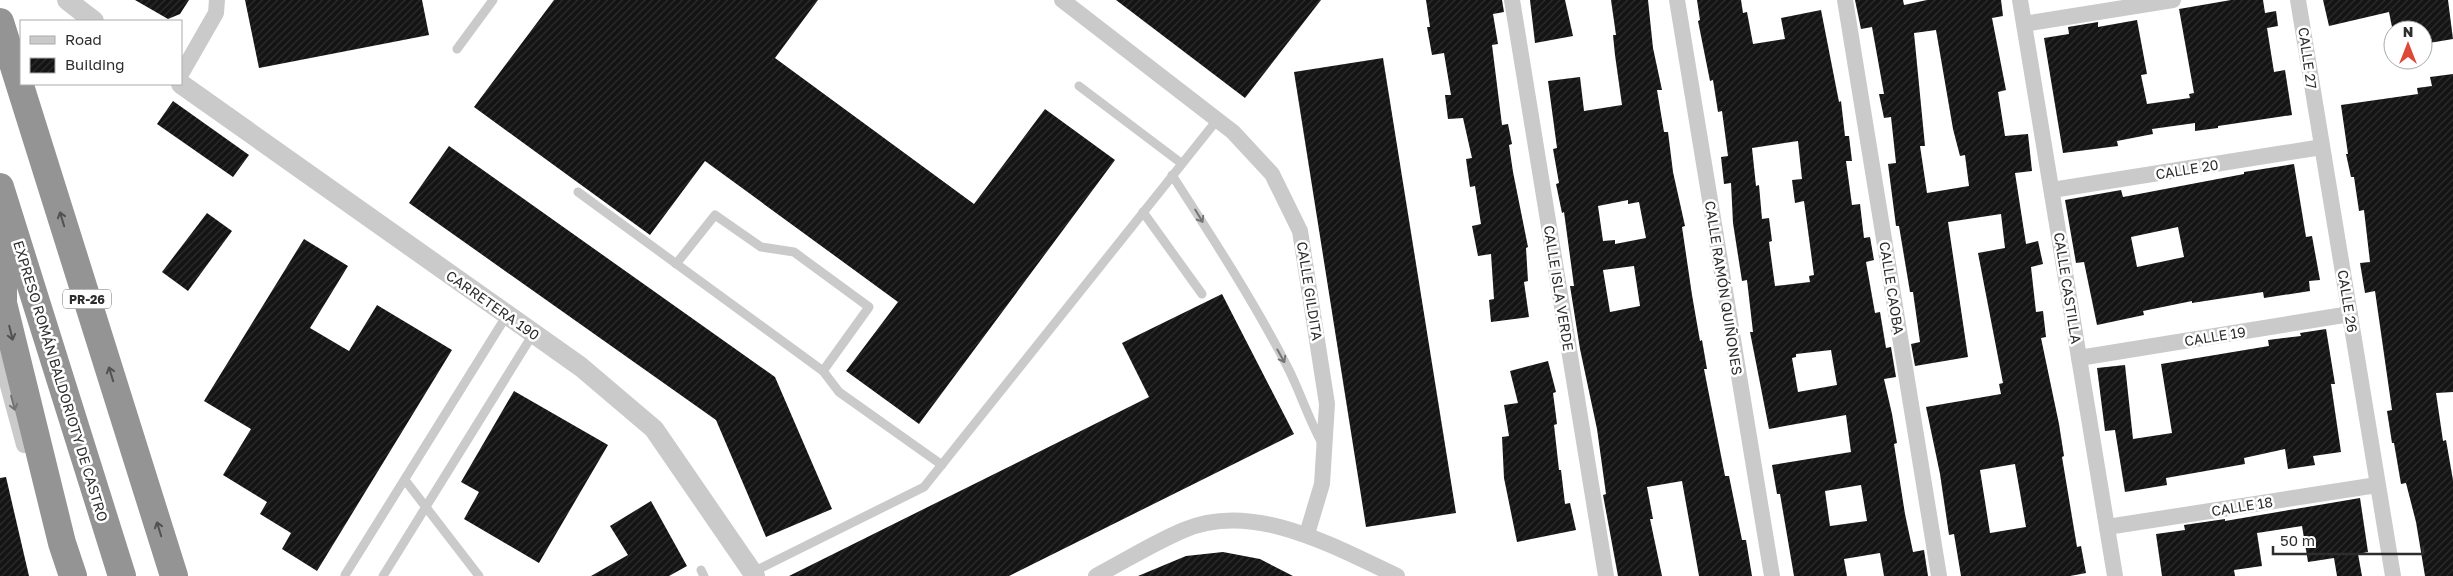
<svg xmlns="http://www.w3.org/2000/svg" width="2453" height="576" viewBox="0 0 2453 576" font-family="'Golos Text',sans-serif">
<defs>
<pattern id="building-hatch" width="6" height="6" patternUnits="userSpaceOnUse" patternTransform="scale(1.25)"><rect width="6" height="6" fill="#141414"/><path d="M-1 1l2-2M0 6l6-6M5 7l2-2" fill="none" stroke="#2e2e2e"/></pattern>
</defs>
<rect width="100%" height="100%" fill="#fff"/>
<!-- building -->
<g fill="url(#building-hatch)" fill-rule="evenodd">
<path d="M135 0H189L180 14 168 19Z"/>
<path d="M245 0H422L429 35 259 68Z"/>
<path d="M554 0H818L775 58 974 204 1045 109 1115 160 919 424 846 371 898 302 705 161 650 235 474 107Z"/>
<path d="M1116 0H1321L1245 98Z"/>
<path d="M1426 0H1502L1504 12 1493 14 1498 44 1492 45 1502 125 1508 124 1512 144 1509 145 1513 172 1528 247 1526 248 1528 281 1524 282 1529 317 1491 322 1489 300 1494 299 1491 254 1478 256 1472 226 1481 224 1475 186 1470 187 1466 159 1472 158 1463 118 1448 119 1445 95H1451L1444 53 1432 55 1427 27H1430Z"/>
<path d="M1530 0H1565L1573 36 1535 43Z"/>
<path d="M1611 0H1648L1653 48 1662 90H1657L1664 132H1668L1673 172 1685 226 1682 227 1692 295 1700 341 1702 340 1707 369H1704L1725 476H1729L1742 540H1746L1752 576H1699L1682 481 1647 487 1653 519H1650L1662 576H1618L1603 495 1606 494 1597 429 1580 349 1570 286H1574L1564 212 1562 213 1556 184 1559 183 1553 149 1557 148 1548 81 1580 77 1584 111 1622 105 1615 55 1613 35H1616ZM1628 200V204L1639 202 1646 238 1615 244V240L1603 241 1598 206ZM1634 266 1640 306 1610 312 1603 270Z"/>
<path d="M1697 0H1741L1743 13 1747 12 1753 44 1785 39 1781 18 1821 10 1839 102 1841 101 1845 136H1849L1852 161H1846L1852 205 1860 204 1864 238 1870 237 1874 260 1866 262 1875 313 1880 312 1886 348 1891 347 1896 377 1884 379 1892 414 1897 443 1894 444 1905 514 1913 552 1924 550 1928 576H1884L1880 553 1844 559 1847 576H1794L1780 494H1777L1772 465 1851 452 1846 415 1769 429 1750 332H1753L1747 280 1742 281 1733 223 1731 183 1724 184 1721 157 1728 156 1722 111 1718 112 1713 80 1710 81 1698 21 1700 20ZM1798 141 1802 179 1792 180 1795 203 1804 201 1814 275 1809 276 1810 282 1775 286 1769 242 1772 241 1769 218 1762 219 1759 185 1756 186 1752 148ZM1831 350 1837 385 1798 392 1792 358 1796 357V354ZM1861 485 1867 521 1830 526 1825 491Z"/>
<path d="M1855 0H1903L1904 5 1927 0H2001L2003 16 1992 18 2006 90 1998 92 2005 136 2028 134 2032 171 2015 173 2026 244 2038 241 2043 264 2031 267 2036 312 2043 311 2046 337 2041 338 2059 424 2064 456 2062 457 2077 547 2081 546 2086 573 2070 576H1961L1954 534 1949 535 1940 474 1926 407 2001 394 1999 384 2003 383 1978 253 2005 248 2001 214 1948 222 1968 357 1915 366 1911 344 1920 342 1913 292H1910L1899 226H1896L1888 164 1896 163 1891 117 1884 118 1879 94H1884L1872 27 1861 29ZM1936 30 1953 129 1960 156 1965 155 1969 186 1927 193 1920 146H1925L1914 33ZM2015 464 2026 527 1990 533 1980 470Z"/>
<path d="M2231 0H2263L2265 13 2276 11 2278 26 2267 28 2274 72 2285 70 2292 115 2218 126V128L2195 131V123L2152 129 2153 134 2117 141 2118 146 2063 153 2044 38 2069 34 2068 27 2098 22V27L2137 20 2147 74 2141 75 2147 104 2190 98 2189 94 2194 93 2179 9Z"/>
<path d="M2323 0H2448L2453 39 2423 44V30H2406L2405 25 2392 27 2389 12 2329 26Z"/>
<path d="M1383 58 1456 513 1366 527 1294 72Z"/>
<path d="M2453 74V392L2436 393 2443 441 2446 440 2453 480V576H2425L2416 522 2406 483 2401 484 2394 443H2392L2387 411 2392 410 2375 291 2365 293 2360 263 2370 262 2364 210 2359 211 2354 177H2351L2346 154H2348L2341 105 2418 94 2417 88 2432 86 2430 77Z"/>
<path d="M173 101 249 155 233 177 157 124Z"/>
<path d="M449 146 775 377 832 509 766 537 716 420 409 203Z"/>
<path d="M2294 164 2306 237 2312 236 2320 280 2309 281 2310 291 2264 298 2263 292 2192 303V301L2143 311 2144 315 2097 325 2084 262 2076 263 2065 200 2121 190 2123 197 2244 174V172ZM2178 227 2184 257 2137 267 2131 237Z"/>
<path d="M207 213 232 231 188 291 162 272Z"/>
<path d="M304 239 348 266 310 328 349 351 377 305 452 350 317 571 282 549 291 533 260 514 267 502 223 475 251 429 204 401Z"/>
<path d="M1222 294 1294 434 1009 576H789L1149 397 1122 343Z"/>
<path d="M2326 329 2335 384H2331L2341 452 2313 456 2315 465 2288 469 2285 449 2244 458 2245 464 2166 478 2167 485 2125 492 2115 430 2105 431 2097 368 2125 365 2133 439 2172 433 2161 364 2269 346 2268 340 2301 336 2300 333Z"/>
<path d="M1548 361 1556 392 1553 393 1557 424 1554 425 1559 470H1561L1565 504 1570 503 1576 530 1517 542 1504 478 1502 437 1509 436 1504 405 1518 403 1510 371Z"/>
<path d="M514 391 608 445 539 563 464 519 479 492 461 482Z"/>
<path d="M6 477 29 576H0V478Z"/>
<path d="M2360 498 2368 552 2358 554 2362 576H2337L2334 558 2308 562 2302 526 2257 533 2262 566 2234 570 2235 576H2162L2156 534 2185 530 2184 525 2225 519V521Z"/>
<path d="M651 501 687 566 669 576H591L628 555 610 526Z"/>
<path d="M1223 552 1260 559 1293 576H1138L1186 556Z"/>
</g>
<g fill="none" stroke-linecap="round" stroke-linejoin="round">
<!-- service -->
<g stroke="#cacaca" stroke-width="9">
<path d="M457 49 493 0"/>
<path d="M1079 86 1181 163"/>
<path d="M1172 175C1212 237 1253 300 1287 366 1300 391 1308 418 1322 443"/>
<path d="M578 192 823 371"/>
<path d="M1143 212 1202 294"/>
<path d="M676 264 715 215 761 247 794 252 869 307 823 371 839 392 942 465"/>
<path d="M405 480 479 576"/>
<path d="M701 570 704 576"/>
<path d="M753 572 924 487 1217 120"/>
<path d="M345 575 507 315"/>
<path d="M383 576 533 334"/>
</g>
<!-- minor -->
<g stroke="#cacaca" stroke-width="16">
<path d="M1062 0 1233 132 1272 174 1300 231 1327 404 1322 484 1307 534"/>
<path d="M1512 0 1606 576"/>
<path d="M1677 0 1772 576"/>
<path d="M1845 0 1939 576"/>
<path d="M2020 0 2115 576"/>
<path d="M2298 0 2393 576"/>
<path d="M2024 24 2173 0"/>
<path d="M181 74 216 13 217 0"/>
<path d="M2052 190 2322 147"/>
<path d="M0 356 24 445"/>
<path d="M2079 358 2350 314"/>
<path d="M2107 527 2377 485"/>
<path d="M1096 576C1125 561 1153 543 1184 530 1253 500 1335 547 1397 576"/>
</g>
<!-- tertiary -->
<g stroke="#cacaca" stroke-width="20">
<path d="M67 0 94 21"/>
<path d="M181 84 581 367 654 429 755 576"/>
</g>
<!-- motorway -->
<g stroke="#949494" stroke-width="28">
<path d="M0 22 174 576"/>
<path d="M0 187 122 576"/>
<path d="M3 224V303L62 543 73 576"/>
</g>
</g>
<!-- one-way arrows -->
<defs><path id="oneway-shaft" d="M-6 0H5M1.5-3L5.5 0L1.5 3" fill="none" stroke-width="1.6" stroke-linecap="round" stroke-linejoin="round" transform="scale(1.25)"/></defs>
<g stroke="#747474">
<use href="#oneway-shaft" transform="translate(1199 216) rotate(59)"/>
<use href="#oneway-shaft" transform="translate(1281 356) rotate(61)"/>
<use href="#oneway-shaft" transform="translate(13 403) rotate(75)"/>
</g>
<g stroke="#515151">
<use href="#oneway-shaft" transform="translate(62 219) rotate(-107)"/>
<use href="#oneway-shaft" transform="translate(11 333) rotate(76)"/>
<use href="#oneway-shaft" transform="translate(111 374) rotate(-107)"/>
<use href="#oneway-shaft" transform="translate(159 529) rotate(-107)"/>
</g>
<g text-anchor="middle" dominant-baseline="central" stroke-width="5" stroke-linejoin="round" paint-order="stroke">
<!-- shield labels -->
<rect fill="#fff" stroke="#6c6c6c" stroke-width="1" x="63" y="289.5" width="48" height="19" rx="4"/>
<g font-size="12" font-weight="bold" fill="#2d2d2d">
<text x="87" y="299">PR-26</text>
</g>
<!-- street labels -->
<g font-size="14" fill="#2d2d2d" stroke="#fff">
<text transform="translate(2308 58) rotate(82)">CALLE 27</text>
<text transform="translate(2187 169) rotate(-9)">CALLE 20</text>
<text transform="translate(1559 288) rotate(81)">CALLE ISLA VERDE</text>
<text transform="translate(1724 288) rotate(81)">CALLE RAMÓN QUIÑONES</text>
<text transform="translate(1892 288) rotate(81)">CALLE CAOBA</text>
<text transform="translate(2068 288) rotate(81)">CALLE CASTILLA</text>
<text transform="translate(1310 291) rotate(81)">CALLE GILDITA</text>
<text transform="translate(2348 301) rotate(81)">CALLE 26</text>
<text transform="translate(493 305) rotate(35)">CARRETERA 190</text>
<text transform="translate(2215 336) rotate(-9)">CALLE 19</text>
<text transform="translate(61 381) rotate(73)">EXPRESO ROMÁN BALDORIOTY DE CASTRO</text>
<text transform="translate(2242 506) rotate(-9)">CALLE 18</text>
</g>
</g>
<!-- legend -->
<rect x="20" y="20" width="162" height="65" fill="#ffffff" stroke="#ababab"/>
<rect x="30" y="36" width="25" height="8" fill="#cacaca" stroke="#ababab"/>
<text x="65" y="45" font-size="15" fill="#2d2d2d">Road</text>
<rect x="30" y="58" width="25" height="15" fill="url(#building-hatch)" stroke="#ababab"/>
<text x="65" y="70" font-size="15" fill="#2d2d2d">Building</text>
<!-- north arrow -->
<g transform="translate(2408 45)"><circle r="24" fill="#ffffff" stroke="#ababab"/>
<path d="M0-4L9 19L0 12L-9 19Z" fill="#de4835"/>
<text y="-8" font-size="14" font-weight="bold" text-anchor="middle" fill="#2d2d2d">N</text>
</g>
<!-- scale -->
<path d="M2273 546v8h150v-8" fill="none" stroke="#2d2d2d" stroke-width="2.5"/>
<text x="2280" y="546" font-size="15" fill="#2d2d2d" stroke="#ffffff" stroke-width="4" paint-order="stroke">50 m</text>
</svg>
